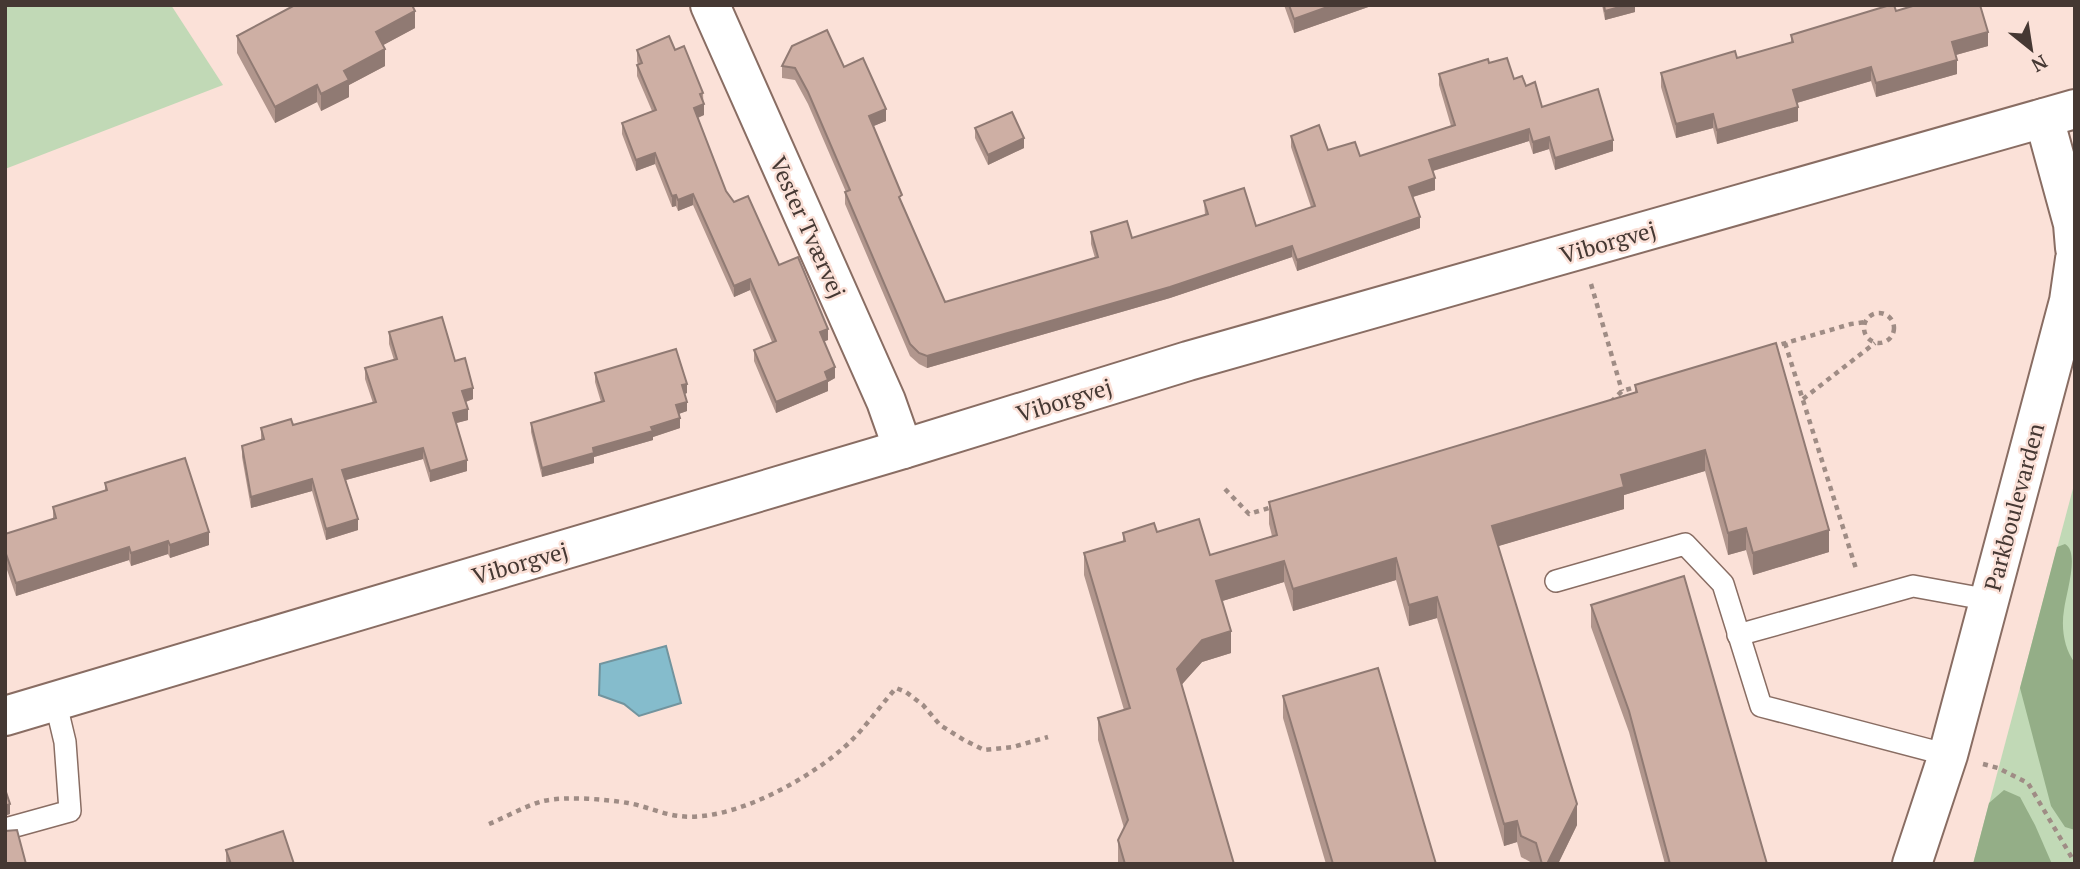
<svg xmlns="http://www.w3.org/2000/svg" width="2080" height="869" viewBox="0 0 2080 869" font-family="'PT Serif',serif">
<rect width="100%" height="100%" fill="#fbe1d8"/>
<!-- green -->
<g fill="#c1d9b6">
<path d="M5 5H171L223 85 5 169Z"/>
<path d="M2075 481V864H1973Z"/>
</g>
<!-- forest -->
<g fill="#94ae87">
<path d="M2065 544C2080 552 2066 593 2064 610 2061 628 2064 649 2075 663V830L2065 827 2051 806 2020 688 2057 547Z"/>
<path d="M2004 790 2020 797 2035 825 2052 864H1973L1989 803Z"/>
</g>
<!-- water -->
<path fill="#85bccc" stroke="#72949e" stroke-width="2" d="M666 646 681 703 639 716 624 704 599 695 600 664Z"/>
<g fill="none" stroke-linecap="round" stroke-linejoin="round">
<defs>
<g id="service">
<path d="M1556 581 1685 544 1723 584 1761 706 1948 755"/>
<path d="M1738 635 1913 586 1990 600"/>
<path d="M5 829 70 811 65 742 55 700"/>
</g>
<g id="minor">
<path d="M710 5 886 401 903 449"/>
<path d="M2044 118 2073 224 2075 248"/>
<path d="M1912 864 1948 755 2069 301 2075 259"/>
</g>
<path id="tertiary" d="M5 716 903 449 1188 361 2075 109"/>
</defs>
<!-- service casing -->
<use href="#service" stroke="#896d63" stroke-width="24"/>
<!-- minor casing -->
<use href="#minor" stroke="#896d63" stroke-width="42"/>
<!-- tertiary casing -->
<use href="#tertiary" stroke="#896d63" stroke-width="42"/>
<!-- path -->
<g stroke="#9f8c85" stroke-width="4.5" stroke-dasharray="5 5" stroke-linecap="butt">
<path d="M1591 284 1622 391"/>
<circle cx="1879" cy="328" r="15"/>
<path d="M1785 343 1857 572"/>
<path d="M1772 347 1851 324 1865 322"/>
<path d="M1803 399 1875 343"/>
<path d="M1611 402 1622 391 1639 386"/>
<path d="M1225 489 1249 514 1272 507"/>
<path d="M1983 764 1998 768 2028 783 2075 863"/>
<path d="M489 824C506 817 525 806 543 801 566 796 604 799 628 803 645 806 662 814 679 816 732 823 814 777 851 741 867 725 881 705 896 688L906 692 923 705 940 725 964 740 984 750 1013 747 1048 737"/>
</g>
<!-- service -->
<use href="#service" stroke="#fff" stroke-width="21"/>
<!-- minor -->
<use href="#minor" stroke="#fff" stroke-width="38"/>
<!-- tertiary -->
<use href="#tertiary" stroke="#fff" stroke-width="38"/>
</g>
<!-- wall -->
<g fill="#b1968d">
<path d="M1284 5H1374L1294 33Z"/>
<path d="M1602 5H1635V12L1605 20Z"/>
<path d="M1896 11 1988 46 1956 55 1957 74 1876 97 1871 81 1797 103 1798 121 1717 144 1713 128 1676 138 1661 87V73L1737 58 1791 43V35Z"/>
<path d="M415 28 383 45 385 66 349 85V97L321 111 317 102 275 123 237 53V36Z"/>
<path d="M637 50H675L703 93 704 115 698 118 726 191 734 202 779 265 828 340 824 341 835 378 828 382V391L776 413 754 361V350L772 342 750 290 734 297 693 205 678 211 676 206 672 207 655 164 636 171 622 134V123L652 111 637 76V65H638L637 61Z"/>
<path d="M1489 63 1526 86 1542 107 1613 151 1555 170 1549 149 1533 154 1529 141 1433 171 1435 190 1413 197 1420 228 1297 271 1292 257 1170 298 927 368 919 364 910 356 845 204V192H846L808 104 795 80 782 78V66L844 67 886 121 873 126 902 204 945 302 1095 258 1091 244V232L1132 238 1205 215 1204 201 1256 226 1311 207 1291 147V136L1328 150 1360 156 1451 126 1439 85V74Z"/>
<path d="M975 128 1024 148 988 165 975 138Z"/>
<path d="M389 332 455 361 473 399 466 402 468 420 456 423 467 471 430 482 423 459 346 480 358 530 326 540 312 491 251 508 242 457V446L261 440V428L293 425 373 403 365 379V368L394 360 389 344Z"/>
<path d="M595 373 687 393 684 394 687 411 678 414 680 428 653 437V440L594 457V463L542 477 531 432V423L601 402 595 382Z"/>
<path d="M1635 385 1829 552 1753 575 1746 550 1728 555 1705 471 1624 495V509L1498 546 1577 825 1558 864H1534L1521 857 1517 842 1504 846 1437 618 1409 626 1396 580 1293 611 1284 582 1222 601 1231 653 1202 662 1181 685 1234 864H1118V840L1124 828 1098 740V718L1124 710 1084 575V553L1123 542V533L1157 532 1210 555 1272 536 1269 524V502L1635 393Z"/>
<path d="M105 483 209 545 170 558 168 554 131 566 129 560 16 596 5 564V534L53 519V507L105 491Z"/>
<path d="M1591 605 1767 864H1665L1629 732 1591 627Z"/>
<path d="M1283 696 1436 864H1326L1283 718Z"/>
<path d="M226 850 294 864H226Z"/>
</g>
<!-- shaded-wall -->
<g fill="#907a73">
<path d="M1333 5H1374L1294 33V19Z"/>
<path d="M1627 5H1635V12L1605 20V11Z"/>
<path d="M415 11V28L376 49V32Z"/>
<path d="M1988 32V46L1952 56V42Z"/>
<path d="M385 49V66L349 85V97L321 111V94L344 71Z"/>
<path d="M1957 60V74L1876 97V83Z"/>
<path d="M1871 67V81L1793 104V90Z"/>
<path d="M317 85V102L275 123V107Z"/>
<path d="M704 104V115L694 119V108Z"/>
<path d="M1798 107V121L1717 144V130Z"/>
<path d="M886 109V121L869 128V116Z"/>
<path d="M1713 114V128L1676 138V124Z"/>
<path d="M1529 129V141L1429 172V160Z"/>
<path d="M1549 137V149L1533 154V142Z"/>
<path d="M1024 138V148L988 165V155Z"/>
<path d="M1613 140V151L1555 170V158Z"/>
<path d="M655 153V164L636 171V160Z"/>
<path d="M1435 178V190L1409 198V187Z"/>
<path d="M693 194V205L678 211V200Z"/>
<path d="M676 195V206L672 207V196Z"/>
<path d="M1420 217V228L1297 271V260Z"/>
<path d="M1292 246V257L1170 298 927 368V356Z"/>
<path d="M750 279V290L734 297V286Z"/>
<path d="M828 329V340L820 343V332Z"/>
<path d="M835 367V378L828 382V391L776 413V402L825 372Z"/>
<path d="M687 384V393L682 395V385Z"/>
<path d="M473 388V399L462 403V391Z"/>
<path d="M687 402V411L676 415V405Z"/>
<path d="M468 409V420L453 424V413Z"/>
<path d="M680 418V428L653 437V440L594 457V463L542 477V468L593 448Z"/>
<path d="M423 448V459L342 481V470Z"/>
<path d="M1705 450V471L1624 495V509L1492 548V526L1621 475Z"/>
<path d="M467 460V471L430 482V471Z"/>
<path d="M312 479V491L251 508V497Z"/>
<path d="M358 519V530L326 540V529Z"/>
<path d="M1746 528V550L1728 555V533Z"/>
<path d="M1829 530V552L1753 575V553Z"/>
<path d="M209 532V545L170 558V545Z"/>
<path d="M168 541V554L131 566V553Z"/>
<path d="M129 547V560L16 596V583Z"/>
<path d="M1396 558V580L1293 611V589Z"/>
<path d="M1284 561V582L1216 603V581Z"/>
<path d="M1437 597V618L1409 626V605Z"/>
<path d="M1231 631V653L1202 662 1177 690V669L1202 640Z"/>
<path d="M10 804V814L5 816V806Z"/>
<path d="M1577 804V825L1558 864H1547Z"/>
<path d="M1517 821V842L1504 846V824Z"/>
</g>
<!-- building -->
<g fill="#ceafa4" stroke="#907a73" stroke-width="2">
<path d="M295 5H412L415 11 376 32 385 49 344 71 349 80 321 94 317 85 275 107 237 36Z"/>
<path d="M1289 5H1333L1294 19Z"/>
<path d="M1604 5H1627L1605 11Z"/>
<path d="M1890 5H1894L1896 11 1916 5H1980L1988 32 1952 42 1957 60 1876 83 1871 67 1793 90 1798 107 1717 130 1713 114 1676 124 1661 73 1735 51 1737 58 1793 42 1791 35Z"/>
<path d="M827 30 844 67 863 58 886 109 869 116 902 195 899 197 945 302 1098 257 1091 232 1127 221 1132 238 1208 214 1204 201 1244 188 1256 226 1315 206 1291 136 1319 125 1328 150 1355 142 1360 156 1455 125 1439 74 1488 59 1489 63 1507 58 1514 79 1522 76 1526 86 1535 82 1542 107 1598 89 1613 140 1555 158 1549 137 1533 142 1529 129 1429 160 1435 178 1409 187 1420 217 1297 260 1292 246 1170 287 927 356 919 353 910 344 845 192 850 190 808 92 795 68 782 66 792 46Z"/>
<path d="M669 36 675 50 684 46 703 93 700 94 704 104 694 108 726 191 734 202 748 196 779 265 798 257 828 329 820 332 835 367 825 372 828 380 776 402 754 350 776 341 750 279 734 286 693 194 678 200 676 195 672 196 655 153 636 160 622 123 656 110 637 65 642 63 637 50Z"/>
<path d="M1012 112 1024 138 988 155 975 128Z"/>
<path d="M442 317 455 361 465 358 473 388 462 391 468 409 453 413 467 460 430 471 423 448 342 470 358 519 326 529 312 479 251 497 242 446 264 439 261 428 291 419 293 425 376 402 365 368 397 359 389 332Z"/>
<path d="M1776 343 1829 530 1753 553 1746 528 1728 533 1705 450 1621 475 1624 487 1492 526 1577 804 1547 864H1542L1536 843 1521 836 1517 821 1504 824 1437 597 1409 605 1396 558 1293 589 1284 561 1216 581 1231 631 1202 640 1177 669 1234 864H1125L1118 840 1128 820 1098 718 1130 708 1084 553 1125 541 1123 533 1154 523 1157 532 1199 519 1210 555 1277 535 1269 502 1637 392 1635 385Z"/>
<path d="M676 349 687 384 682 385 687 402 676 405 680 418 651 427 653 431 593 448 594 453 542 468 531 423 604 401 595 373Z"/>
<path d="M185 458 209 532 170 545 168 541 131 553 129 547 16 583 5 551V534L56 518 53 507 107 490 105 483Z"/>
<path d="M1684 576 1767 864H1670L1629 711 1591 605Z"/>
<path d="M1378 668 1436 864H1333L1283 696Z"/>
<path d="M5 789 10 804 5 806Z"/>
<path d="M17 830 26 864H5V831Z"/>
<path d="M283 831 294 864H231L226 850Z"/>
</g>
<g text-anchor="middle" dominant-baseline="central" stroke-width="5" stroke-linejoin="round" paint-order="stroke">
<!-- street labels -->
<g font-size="23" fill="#453833" stroke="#fbe1d8">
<text transform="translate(808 227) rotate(66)">Vester Tværvej</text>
<text transform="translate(1608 242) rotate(-16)">Viborgvej</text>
<text transform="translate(1064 400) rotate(-17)">Viborgvej</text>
<text transform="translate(2014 507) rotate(-75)">Parkboulevarden</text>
<text transform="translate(520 563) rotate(-16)">Viborgvej</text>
</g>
</g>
<!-- border -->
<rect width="2080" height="869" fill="none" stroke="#453833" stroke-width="14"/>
<!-- north arrow -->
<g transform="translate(2031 49) rotate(150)" stroke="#fbe1d8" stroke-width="5" paint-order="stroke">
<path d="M0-5L12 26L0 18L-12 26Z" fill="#453833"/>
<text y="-10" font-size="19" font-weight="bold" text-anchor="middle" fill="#453833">N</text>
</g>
</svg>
